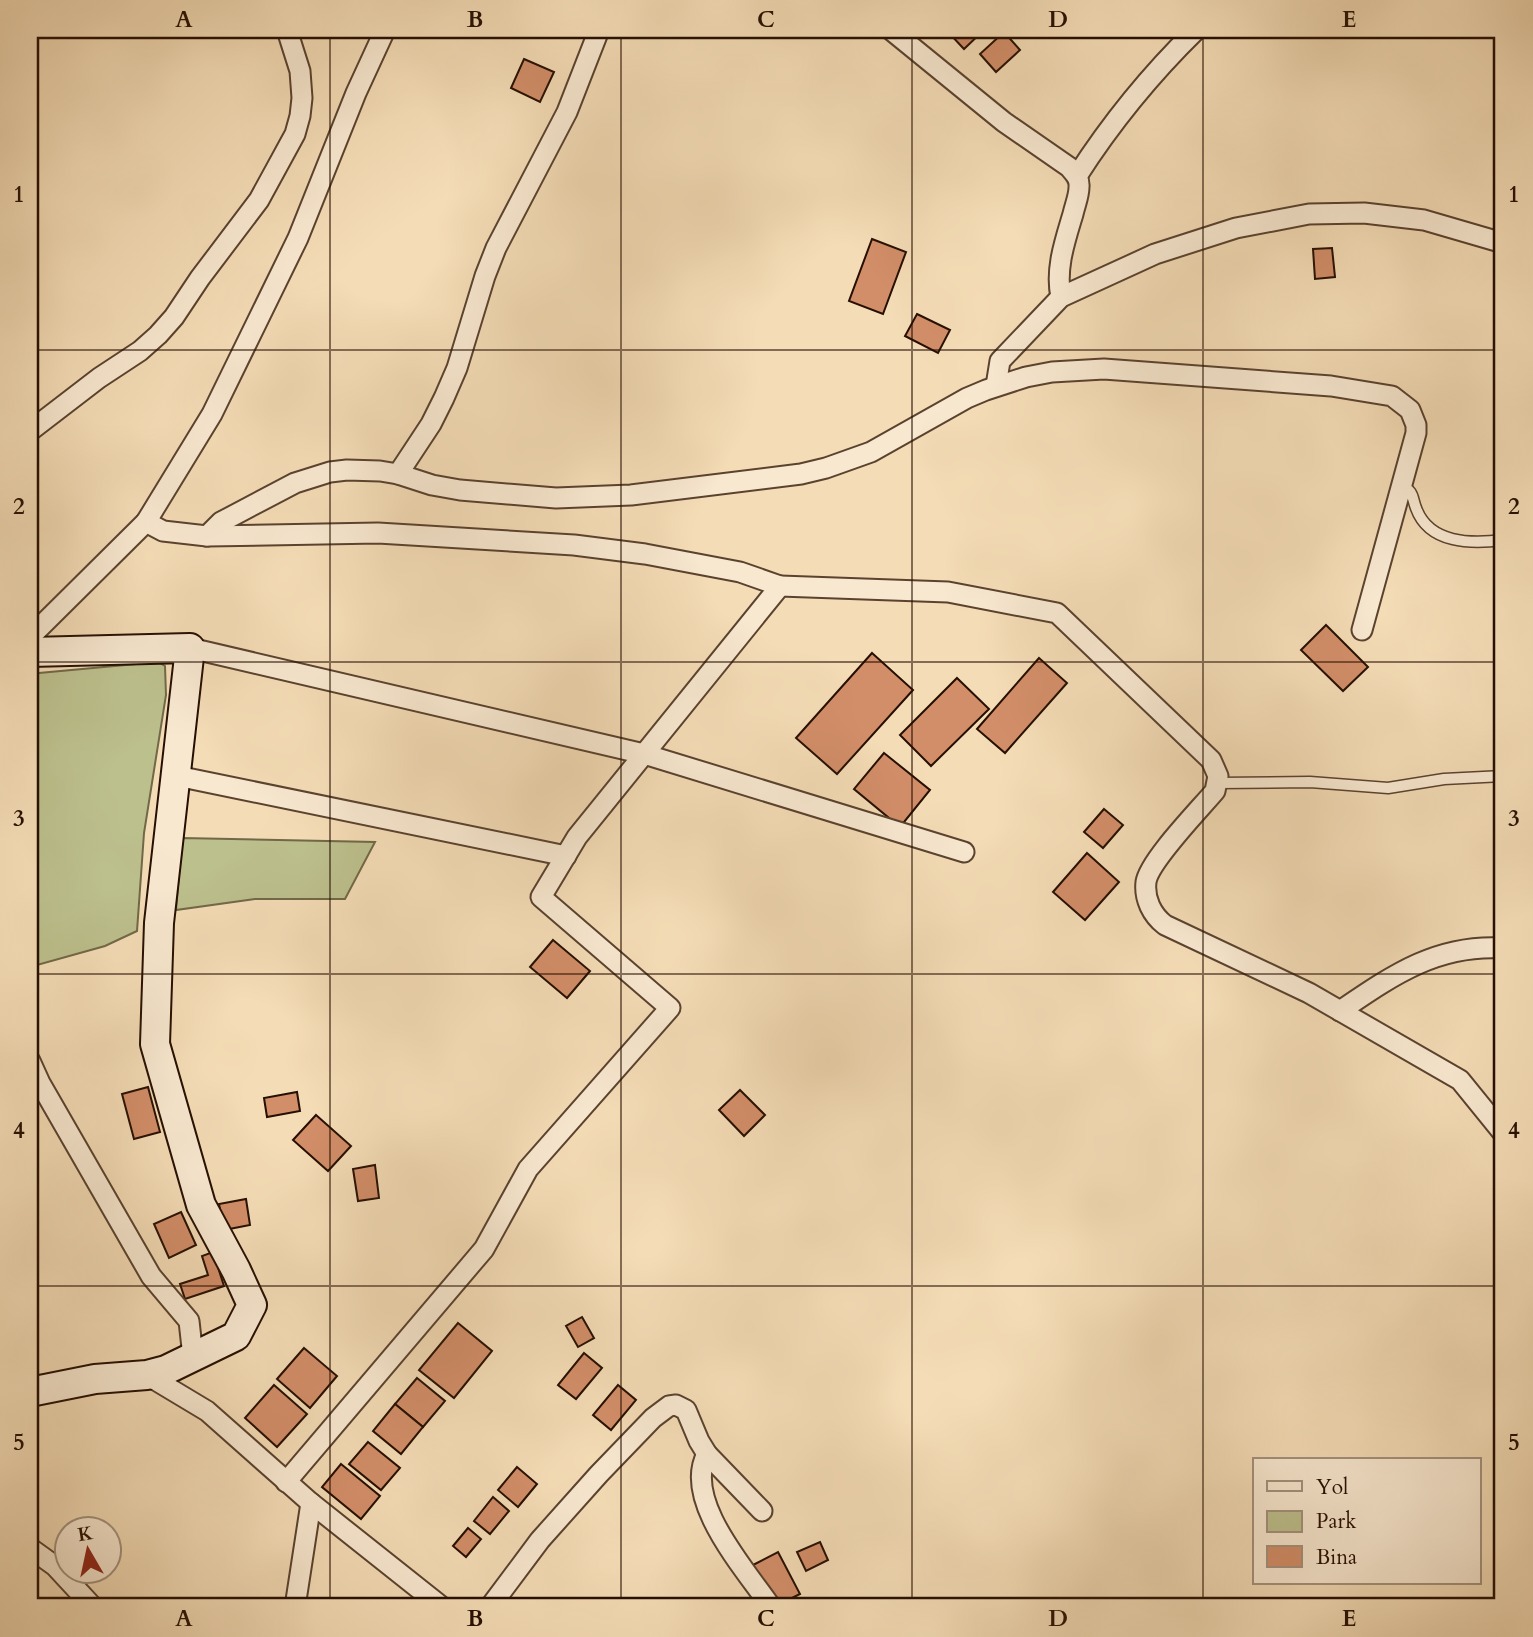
<svg xmlns="http://www.w3.org/2000/svg" width="1533" height="1637" viewBox="0 0 1533 1637" font-family="Cardo,serif">
<rect width="100%" height="100%" fill="#f4dcb6"/>
<filter id="stains"><feTurbulence type="fractalNoise" baseFrequency=".00286" numOctaves="4"/><feColorMatrix values="0 0 0 0 .2 0 0 0 0 .09 0 0 0 0 .02 0 0 0 .5 -.17"/></filter>
<radialGradient id="worn" r=".72"><stop offset=".6" stop-color="#630" stop-opacity="0"/><stop offset="1" stop-color="#630" stop-opacity=".3"/></radialGradient>
<!-- green -->
<g fill="#bcc08d" stroke="#716848" stroke-width="2">
<path d="M158 662 165 666 166 695 144 833 137 931 105 946 30 967V680L39 673Z"/>
<path d="M182 838 375 842 345 899H255L176 910Z"/>
</g>
<!-- building -->
<g fill="#d28e69" stroke="#260f02" stroke-width="2">
<path d="M952 30H984L964 49 949 33Z"/>
<path d="M1004 32 1020 50 996 72 980 54Z"/>
<path d="M524 59 554 72 540 102 511 88Z"/>
<path d="M872 239 906 252 883 314 849 301Z"/>
<path d="M1332 248 1335 277 1315 279 1313 249Z"/>
<path d="M917 314 950 330 938 353 905 336Z"/>
<path d="M1326 625 1368 667 1343 691 1301 650Z"/>
<path d="M872 653 913 690 837 774 796 738Z"/>
<path d="M1039 658 1067 683 1005 753 977 729Z"/>
<path d="M957 678 989 709 931 766 900 735Z"/>
<path d="M884 753 930 790 900 827 854 789Z"/>
<path d="M1104 809 1123 825 1103 848 1084 832Z"/>
<path d="M1087 853 1119 882 1085 920 1053 892Z"/>
<path d="M553 940 590 971 567 998 530 967Z"/>
<path d="M148 1087 160 1132 134 1139 122 1094Z"/>
<path d="M740 1090 765 1115 744 1136 719 1110Z"/>
<path d="M297 1092 300 1111 267 1117 264 1098Z"/>
<path d="M316 1115 351 1146 328 1171 293 1140Z"/>
<path d="M375 1165 379 1198 358 1201 353 1169Z"/>
<path d="M1503 1184V1202L1500 1203 1494 1189Z"/>
<path d="M246 1199 250 1225 224 1230 219 1204Z"/>
<path d="M181 1212 196 1245 169 1258 154 1224Z"/>
<path d="M213 1252 224 1286 185 1299 180 1284 208 1275 202 1256Z"/>
<path d="M582 1317 594 1338 578 1347 566 1326Z"/>
<path d="M458 1323 492 1351 454 1398 419 1370Z"/>
<path d="M304 1348 337 1376 310 1408 277 1379Z"/>
<path d="M584 1353 602 1368 576 1399 558 1385Z"/>
<path d="M417 1378 445 1401 423 1427 395 1404Z"/>
<path d="M274 1385 307 1414 277 1447 245 1418Z"/>
<path d="M618 1385 636 1400 611 1430 593 1415Z"/>
<path d="M395 1404 423 1427 401 1454 373 1431Z"/>
<path d="M368 1442 400 1468 381 1490 349 1464Z"/>
<path d="M341 1464 380 1496 361 1519 322 1487Z"/>
<path d="M517 1467 537 1484 518 1507 498 1490Z"/>
<path d="M493 1497 509 1511 490 1534 474 1521Z"/>
<path d="M468 1528 481 1539 466 1557 453 1546Z"/>
<path d="M820 1542 828 1560 806 1571 797 1552Z"/>
<path d="M778 1552 800 1594 776 1606 753 1565Z"/>
</g>
<g fill="none" stroke-linecap="round" stroke-linejoin="round">
<defs>
<g id="lane">
<path d="M1402 486C1414 491 1412 498 1416 508 1429 544 1471 544 1503 540"/>
<path d="M1218 783 1310 782 1388 788 1444 779 1503 776"/>
</g>
<g id="street">
<path d="M891 30 1004 122 1069 167C1074 173 1080 178 1079 187 1079 196 1075 205 1073 214 1065 241 1055 269 1061 297"/>
<path d="M1077 176C1111 123 1151 74 1196 30"/>
<path d="M996 386 1000 361 1061 297 1155 254 1236 228 1309 214 1364 213 1424 220 1503 243"/>
<path d="M30 431 99 378 140 351 158 335 174 317 200 278 259 200 295 134 300 116 302 98 300 71 287 30"/>
<path d="M398 474 431 424 444 398 457 368 485 276 496 248 567 112 599 30"/>
<path d="M146 522 212 414 298 238 356 93 385 30"/>
<path d="M207 536 221 522 295 483 330 472 347 470 380 471 398 474 432 485 460 490 556 498 631 495 801 474 826 468 871 452 967 398 986 390 1026 377 1052 372 1104 369 1331 386 1392 396 1410 410 1416 425V433L1362 630"/>
<path d="M780 586 948 592 1057 613 1211 760 1218 776 1215 791C1200 809 1149 861 1146 882 1144 899 1152 915 1165 925L1309 993 1460 1080 1503 1133"/>
<path d="M30 637 146 522 163 531 207 536 378 533 574 545 645 554 740 572 780 586 577 837 541 897 670 1008 528 1169 484 1249 286 1482"/>
<path d="M190 648 644 754 964 852"/>
<path d="M177 776 566 856"/>
<path d="M1340 1011C1393 975 1437 944 1503 948"/>
<path d="M30 1061 40 1083 151 1276 189 1321 193 1357"/>
<path d="M147 1375 207 1411 311 1503 442 1607"/>
<path d="M707 1454C682 1500 746 1570 771 1607"/>
<path d="M30 1548 55 1566 93 1607"/>
<path d="M295 1607 311 1503"/>
<path d="M490 1607 540 1540 599 1474 653 1418 669 1406 676 1405 686 1410 699 1441 707 1454 762 1511"/>
</g>
<path id="secondary" d="M30 652 190 648 159 923 155 1044 201 1205 236 1270 252 1305 236 1336 166 1370 147 1375 95 1379 30 1392"/>
</defs>
<!-- lane casing -->
<use href="#lane" stroke="#5a422f" stroke-width="13"/>
<!-- street casing -->
<use href="#street" stroke="#5a422f" stroke-width="23"/>
<!-- secondary casing -->
<use href="#secondary" stroke="#260f02" stroke-width="32"/>
<!-- lane -->
<use href="#lane" stroke="#f8e8d0" stroke-width="10"/>
<!-- street -->
<use href="#street" stroke="#f8e8d0" stroke-width="19"/>
<!-- secondary -->
<use href="#secondary" stroke="#f8e8d0" stroke-width="28"/>
</g>
<!-- grid -->
<path fill="none" stroke="#260f02" stroke-width="2" stroke-opacity="0.55" d="M330 30V1607M621 30V1607M912 30V1607M1203 30V1607M30 350H1503M30 662H1503M30 974H1503M30 1286H1503"/>
<!-- margin -->
<rect width="1533" height="1637" fill="none" stroke="#f4dcb6" stroke-width="77"/>
<!-- legend -->
<rect x="1253" y="1458" width="228" height="126" fill="#f8e8d0" stroke="#a4917e" stroke-width="2"/>
<rect x="1267" y="1481" width="35" height="10" fill="#f8e8d0" stroke="#a4917e" stroke-width="2"/>
<text x="1316" y="1494" font-size="21" fill="#260f02">Yol</text>
<rect x="1267" y="1511" width="35" height="21" fill="#bcc08d" stroke="#a4917e" stroke-width="2"/>
<text x="1316" y="1528" font-size="21" fill="#260f02">Park</text>
<rect x="1267" y="1546" width="35" height="21" fill="#d28e69" stroke="#a4917e" stroke-width="2"/>
<text x="1316" y="1564" font-size="21" fill="#260f02">Bina</text>
<!-- north arrow -->
<g transform="translate(88 1550) rotate(351)"><circle r="33" fill="#f8e8d0" stroke="#a4917e" stroke-width="2"/>
<path d="M0-5L12 26L0 18L-12 26Z" fill="#8f2418"/>
<text y="-10" font-size="19" font-weight="bold" text-anchor="middle" fill="#260f02">K</text>
</g>
<rect x="38" y="38" width="1456" height="1560" fill="none" stroke="#260f02" stroke-width="2.5"/>
<g font-size="23" text-anchor="middle" font-weight="bold" fill="#260f02">
<text x="184" y="27">A</text>
<text x="475" y="27">B</text>
<text x="766" y="27">C</text>
<text x="1058" y="27">D</text>
<text x="1349" y="27">E</text>
<text x="19" y="202">1</text>
<text x="1514" y="202">1</text>
<text x="19" y="514">2</text>
<text x="1514" y="514">2</text>
<text x="19" y="826">3</text>
<text x="1514" y="826">3</text>
<text x="19" y="1138">4</text>
<text x="1514" y="1138">4</text>
<text x="19" y="1450">5</text>
<text x="1514" y="1450">5</text>
<text x="184" y="1626">A</text>
<text x="475" y="1626">B</text>
<text x="766" y="1626">C</text>
<text x="1058" y="1626">D</text>
<text x="1349" y="1626">E</text>
</g>
<rect width="100%" height="100%" filter="url(#stains)"/>
<rect width="100%" height="100%" fill="url(#worn)"/>
</svg>
